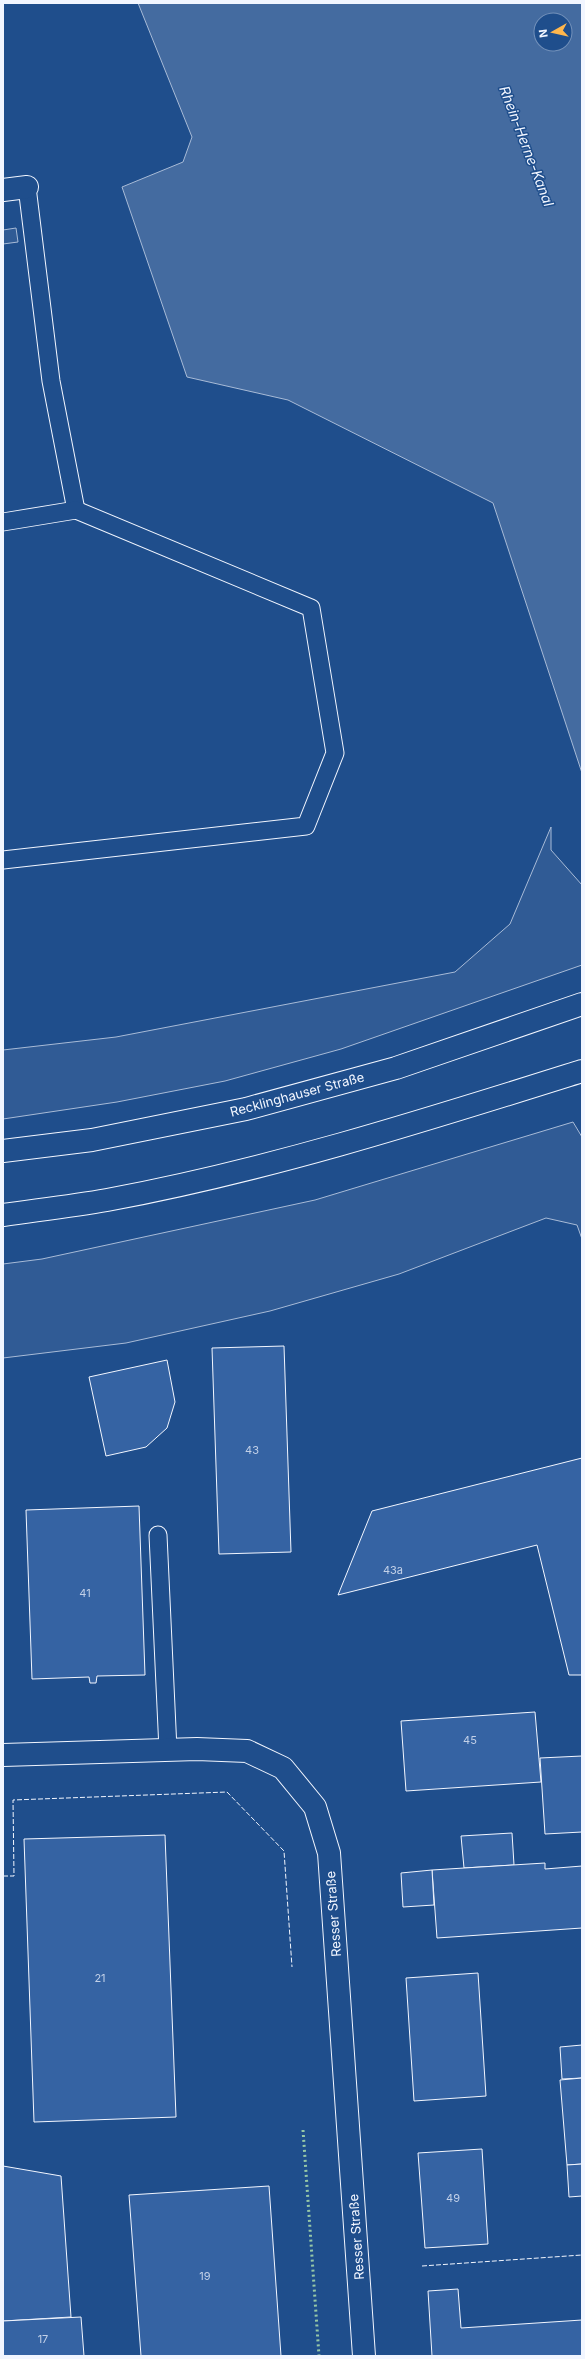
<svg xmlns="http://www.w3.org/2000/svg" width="585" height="2359" viewBox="0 0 585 2359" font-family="Inter,sans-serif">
<rect width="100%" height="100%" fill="#1f4e8c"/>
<!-- built -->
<g fill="#305b95" stroke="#a8bbd7">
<path d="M16 228 18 242 3 244V230Z"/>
<path d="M551 827V850L582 885V965L341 1049 225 1081 117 1102 3 1119V1050L116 1037 455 972 510 924Z"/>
<path d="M573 1122 582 1137V1239L577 1225 546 1218 399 1274 270 1311 126 1343 3 1358V1264L42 1259 315 1200Z"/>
</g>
<!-- water -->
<path fill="#446ba0" stroke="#a8bbd7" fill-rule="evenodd" d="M138 3H582V773L493 503 288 400 187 377 122 187 183 162 192 137ZM541 20H565V44H541Z"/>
<!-- building -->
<g fill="#3563a3" stroke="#f2f6ff">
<path d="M284 1346 291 1552 219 1554 212 1348Z"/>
<path d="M167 1360 175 1402 167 1428 146 1447 106 1456 89 1377Z"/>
<path d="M582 1458V1675H569L537 1545 338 1595 372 1511Z"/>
<path d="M139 1506 145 1675 97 1676 96 1683H90L89 1677 32 1679 26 1510Z"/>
<path d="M535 1712 541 1782 406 1791 401 1721Z"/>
<path d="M582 1756V1832L545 1834 540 1758Z"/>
<path d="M512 1833 514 1865 464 1868 461 1836Z"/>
<path d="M165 1835 176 2117 34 2122 24 1839Z"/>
<path d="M545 1863V1869L582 1866V1928L437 1938 432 1870Z"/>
<path d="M432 1870 434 1905 403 1907 401 1873Z"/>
<path d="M478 1973 486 2096 414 2101 406 1978Z"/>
<path d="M582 2045V2078L562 2079 560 2047Z"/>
<path d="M582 2078V2164L567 2165 560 2080Z"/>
<path d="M482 2149 488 2244 425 2248 418 2153Z"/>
<path d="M582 2164V2196L569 2197 567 2165Z"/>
<path d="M3 2166 61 2176 71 2317 3 2321Z"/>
<path d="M269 2186 281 2356H141L129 2195Z"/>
<path d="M458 2289 461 2328 582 2320V2356H432L428 2291Z"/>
<path d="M81 2317 84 2356H3V2321Z"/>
</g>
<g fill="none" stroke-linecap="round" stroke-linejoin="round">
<defs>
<g id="service">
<path d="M27 187 51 381 76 510"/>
<path d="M3 522 76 510 311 608 335 753 306 826 3 860"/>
<path d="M158 1535 168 1750"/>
</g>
<g id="minor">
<path d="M3 190 27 187"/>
<path d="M3 1755 197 1749 247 1751 283 1768 315 1807 329 1853 364 2356"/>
</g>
<g id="secondary">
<path d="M3 1151 92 1140 246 1109 396 1068 582 1004"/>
<path d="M3 1215C38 1210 73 1206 107 1200 269 1170 426 1120 582 1071"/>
</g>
</defs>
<!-- service casing -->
<use href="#service" stroke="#f2f6ff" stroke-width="19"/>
<!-- minor casing -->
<use href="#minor" stroke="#f2f6ff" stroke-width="24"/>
<!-- secondary casing -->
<use href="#secondary" stroke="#f2f6ff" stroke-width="24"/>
<!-- service -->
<use href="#service" stroke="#1f4e8c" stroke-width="17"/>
<!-- minor -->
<use href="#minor" stroke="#1f4e8c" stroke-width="22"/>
<!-- secondary -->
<use href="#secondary" stroke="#1f4e8c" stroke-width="22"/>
<!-- hedge -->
<path stroke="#97c8a6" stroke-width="3" stroke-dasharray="2 3" stroke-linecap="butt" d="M303 2130 319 2356"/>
<!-- fence -->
<g stroke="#f2f6ff" stroke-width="1" stroke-dasharray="5 2" stroke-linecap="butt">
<path d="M3 1876H14L13 1800 227 1792 284 1851 292 1967"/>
<path d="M422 2266 582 2255"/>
</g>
</g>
<g text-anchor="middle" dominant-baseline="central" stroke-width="3" stroke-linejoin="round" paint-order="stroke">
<!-- number labels -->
<g font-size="11" fill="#c3d1e8">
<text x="252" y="1450">43</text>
<text x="393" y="1570">43a</text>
<text x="85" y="1593">41</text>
<text x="470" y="1740">45</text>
<text x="100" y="1978">21</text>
<text x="453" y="2198">49</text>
<text x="205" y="2276">19</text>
<text x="43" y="2339">17</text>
</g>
<!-- street labels -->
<g font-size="13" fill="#f2f6ff" stroke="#1f4e8c">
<text transform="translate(297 1094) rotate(-15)">Recklinghauser Straße</text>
<text transform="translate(333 1914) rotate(-94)">Resser Straße</text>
<text transform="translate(356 2237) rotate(-94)">Resser Straße</text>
</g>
<!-- water labels -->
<g font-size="14" font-style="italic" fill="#f2f6ff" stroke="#1f4e8c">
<text transform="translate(527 146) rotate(69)">Rhein-Herne-Kanal</text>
</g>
</g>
<!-- border -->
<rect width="585" height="2359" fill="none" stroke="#f2f6ff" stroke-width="8"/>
<!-- north arrow -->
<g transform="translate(553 32) rotate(262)"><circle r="19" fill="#1f4e8c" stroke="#7391ba"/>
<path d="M0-3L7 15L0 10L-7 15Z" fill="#ffb74d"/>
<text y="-6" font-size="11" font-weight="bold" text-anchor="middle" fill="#f2f6ff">N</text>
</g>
</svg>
